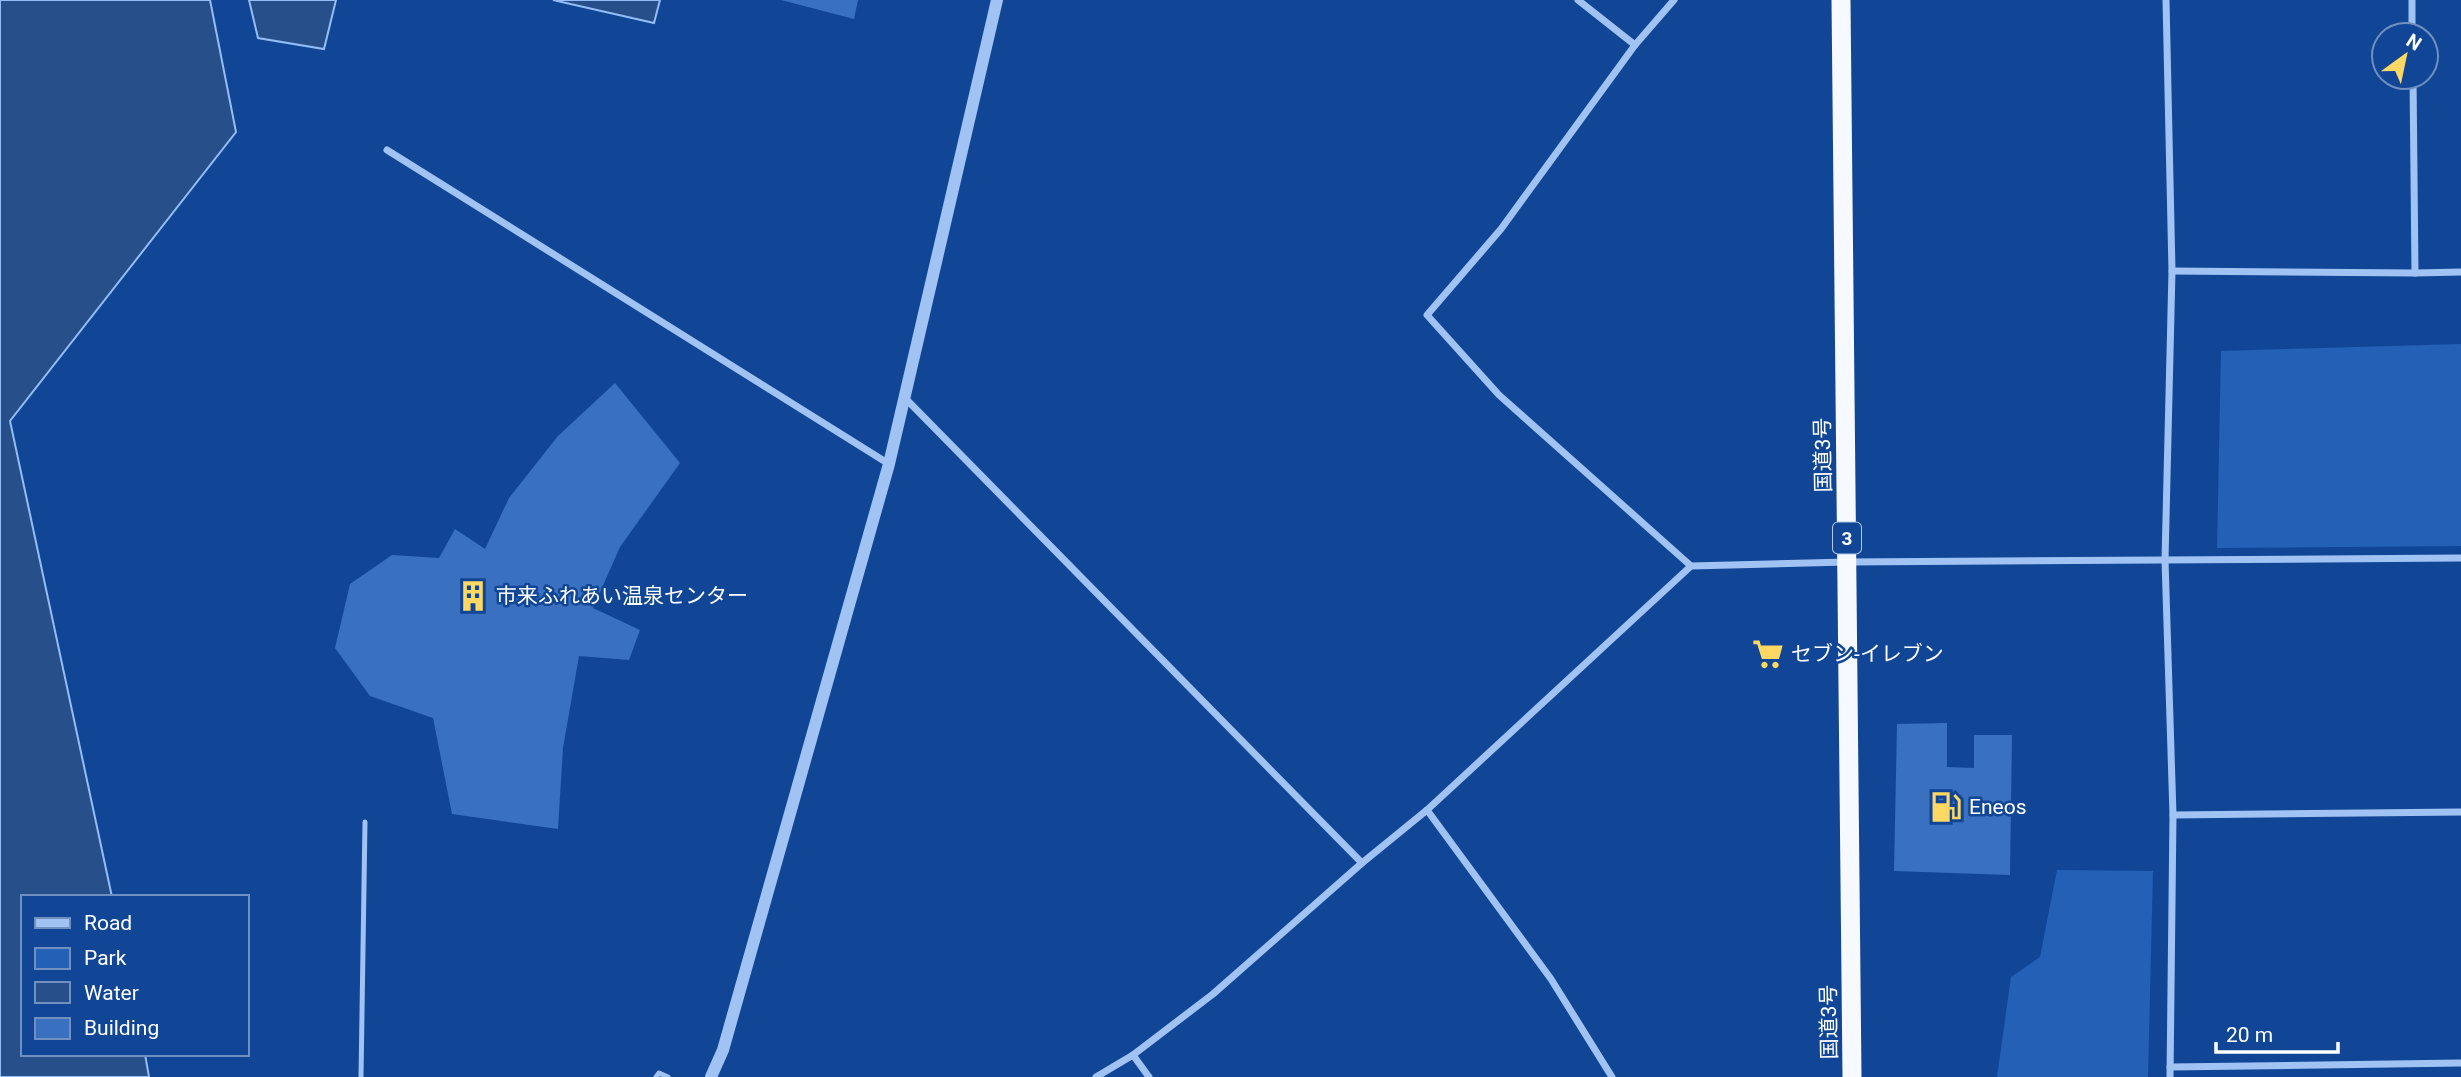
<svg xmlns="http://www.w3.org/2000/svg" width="2461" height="1077" viewBox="0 0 2461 1077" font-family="Roboto,'Noto Sans JP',sans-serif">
<rect width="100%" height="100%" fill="#114697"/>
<!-- green -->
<g fill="#2360b6">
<path d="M2461 344V546L2217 548 2221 351Z"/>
<path d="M2057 870 2153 871 2148 1077H1997L2011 977 2040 957Z"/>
</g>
<!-- water -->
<g fill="#274f8a" stroke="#92bdf7" stroke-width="2">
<path d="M0 0H210L236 132 10 421 112 897H23V1054H145L149 1077H0Z"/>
<path d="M249 0H336L324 49 258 38Z"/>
<path d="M553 0H660L654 23Z"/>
</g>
<!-- building -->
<g fill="#3970bf">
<path d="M781 0H858L854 19Z"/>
<path d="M615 383 680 463 620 547 593 608 640 630 629 660 579 656 563 748 558 829 452 814 433 718 370 696 335 648 350 584 392 555 439 558 455 529 485 549 509 498 558 436Z"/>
<path d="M1947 723V767L1974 768V735H2012L2010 875 1894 871 1897 724Z"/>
</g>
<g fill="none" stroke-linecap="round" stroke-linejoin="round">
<!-- service -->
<g stroke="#a0c3f4" stroke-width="5">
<path d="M361 1077 365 822"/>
<path d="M656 1077 659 1073 668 1077"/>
</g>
<!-- minor -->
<g stroke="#a0c3f4" stroke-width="7">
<path d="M1578 0 1635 45"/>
<path d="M1674 0 1635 45 1501 229 1427 315 1499 395 1691 566"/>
<path d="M2166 0 2172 271 2165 560 2173 815 2170 1077"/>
<path d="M2412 0V35"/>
<path d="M2413 77 2415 273"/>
<path d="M387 150 889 464"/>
<path d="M2172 271 2415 273 2461 272"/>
<path d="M905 398 1362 863"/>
<path d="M1427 810 1551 979 1612 1077"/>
<path d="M2173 815 2461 812"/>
<path d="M1133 1055 1149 1077"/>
<path d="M2170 1067 2461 1063"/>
<path d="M1096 1077 1133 1055 1213 994 1362 863 1427 810 1691 566 1847 562 2461 558"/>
</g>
<!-- tertiary -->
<path stroke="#a0c3f4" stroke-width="12" d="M711 1077 723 1050 889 464 997 0"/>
<!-- trunk -->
<path stroke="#f6f9ff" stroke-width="19" d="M1841 0 1852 1077"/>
</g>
<!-- icons -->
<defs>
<symbol id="building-bare" viewBox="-9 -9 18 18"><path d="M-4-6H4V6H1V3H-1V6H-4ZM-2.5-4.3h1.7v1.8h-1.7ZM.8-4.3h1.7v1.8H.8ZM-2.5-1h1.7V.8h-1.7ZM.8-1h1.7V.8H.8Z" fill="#ffd863" stroke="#114697" stroke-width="2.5" paint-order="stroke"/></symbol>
<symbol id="supermarket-bare" viewBox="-9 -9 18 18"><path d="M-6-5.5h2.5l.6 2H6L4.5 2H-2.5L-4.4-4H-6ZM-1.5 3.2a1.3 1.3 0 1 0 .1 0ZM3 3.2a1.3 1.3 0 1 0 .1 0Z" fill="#ffd863" stroke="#114697" stroke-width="2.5" paint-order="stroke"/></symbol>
<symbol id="fuel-bare" viewBox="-9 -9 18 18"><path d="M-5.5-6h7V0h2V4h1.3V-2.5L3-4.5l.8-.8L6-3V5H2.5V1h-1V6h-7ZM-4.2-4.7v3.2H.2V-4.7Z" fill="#ffd863" stroke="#114697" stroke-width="2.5" paint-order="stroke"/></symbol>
</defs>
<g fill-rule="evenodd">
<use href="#building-bare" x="451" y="574" width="44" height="44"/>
<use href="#supermarket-bare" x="1746" y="632" width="44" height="44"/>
<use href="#fuel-bare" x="1924" y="785" width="44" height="44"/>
</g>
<g text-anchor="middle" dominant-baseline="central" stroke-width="5" stroke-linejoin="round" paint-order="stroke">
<!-- shield labels -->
<rect fill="#114697" stroke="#b8c8e0" stroke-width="2" x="1833" y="522.5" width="28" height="31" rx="5"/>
<g font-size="19" font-weight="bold" fill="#fff">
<text x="1847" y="538">3</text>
</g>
<!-- street labels -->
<g font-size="21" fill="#fff" stroke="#114697">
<text transform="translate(1823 455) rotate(-91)">国道3号</text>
<text transform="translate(1829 1022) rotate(-91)">国道3号</text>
</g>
<!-- poi labels -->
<g font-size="21" fill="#fff" stroke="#114697" text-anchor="start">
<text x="496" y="596">市来ふれあい温泉センター</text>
<text x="1791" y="654">セブン-イレブン</text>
<text x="1969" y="807">Eneos</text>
</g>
</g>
<!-- legend -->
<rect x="21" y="895" width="228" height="161" fill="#114697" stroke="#7090c1" stroke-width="2"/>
<rect x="35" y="918" width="35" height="10" fill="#a0c3f4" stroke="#7090c1" stroke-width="2"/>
<text x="84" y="930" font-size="21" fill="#ffffff">Road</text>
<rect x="35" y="948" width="35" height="21" fill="#2360b6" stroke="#7090c1" stroke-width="2"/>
<text x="84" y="965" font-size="21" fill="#ffffff">Park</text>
<rect x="35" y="982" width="35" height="21" fill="#274f8a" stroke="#7090c1" stroke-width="2"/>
<text x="84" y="1000" font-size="21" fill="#ffffff">Water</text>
<rect x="35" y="1018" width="35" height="21" fill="#3970bf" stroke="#7090c1" stroke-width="2"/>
<text x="84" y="1035" font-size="21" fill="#ffffff">Building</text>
<!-- north arrow -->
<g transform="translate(2405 56) rotate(33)"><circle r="33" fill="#114697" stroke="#7090c1" stroke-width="2"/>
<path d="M0-5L12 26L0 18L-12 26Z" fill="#ffd863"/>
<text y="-10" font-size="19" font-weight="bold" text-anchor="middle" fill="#ffffff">N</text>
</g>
<!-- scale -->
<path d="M2216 1042v10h122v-10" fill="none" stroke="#ffffff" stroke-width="3.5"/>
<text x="2226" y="1042" font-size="21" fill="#ffffff" stroke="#114697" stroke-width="5" paint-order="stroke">20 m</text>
</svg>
